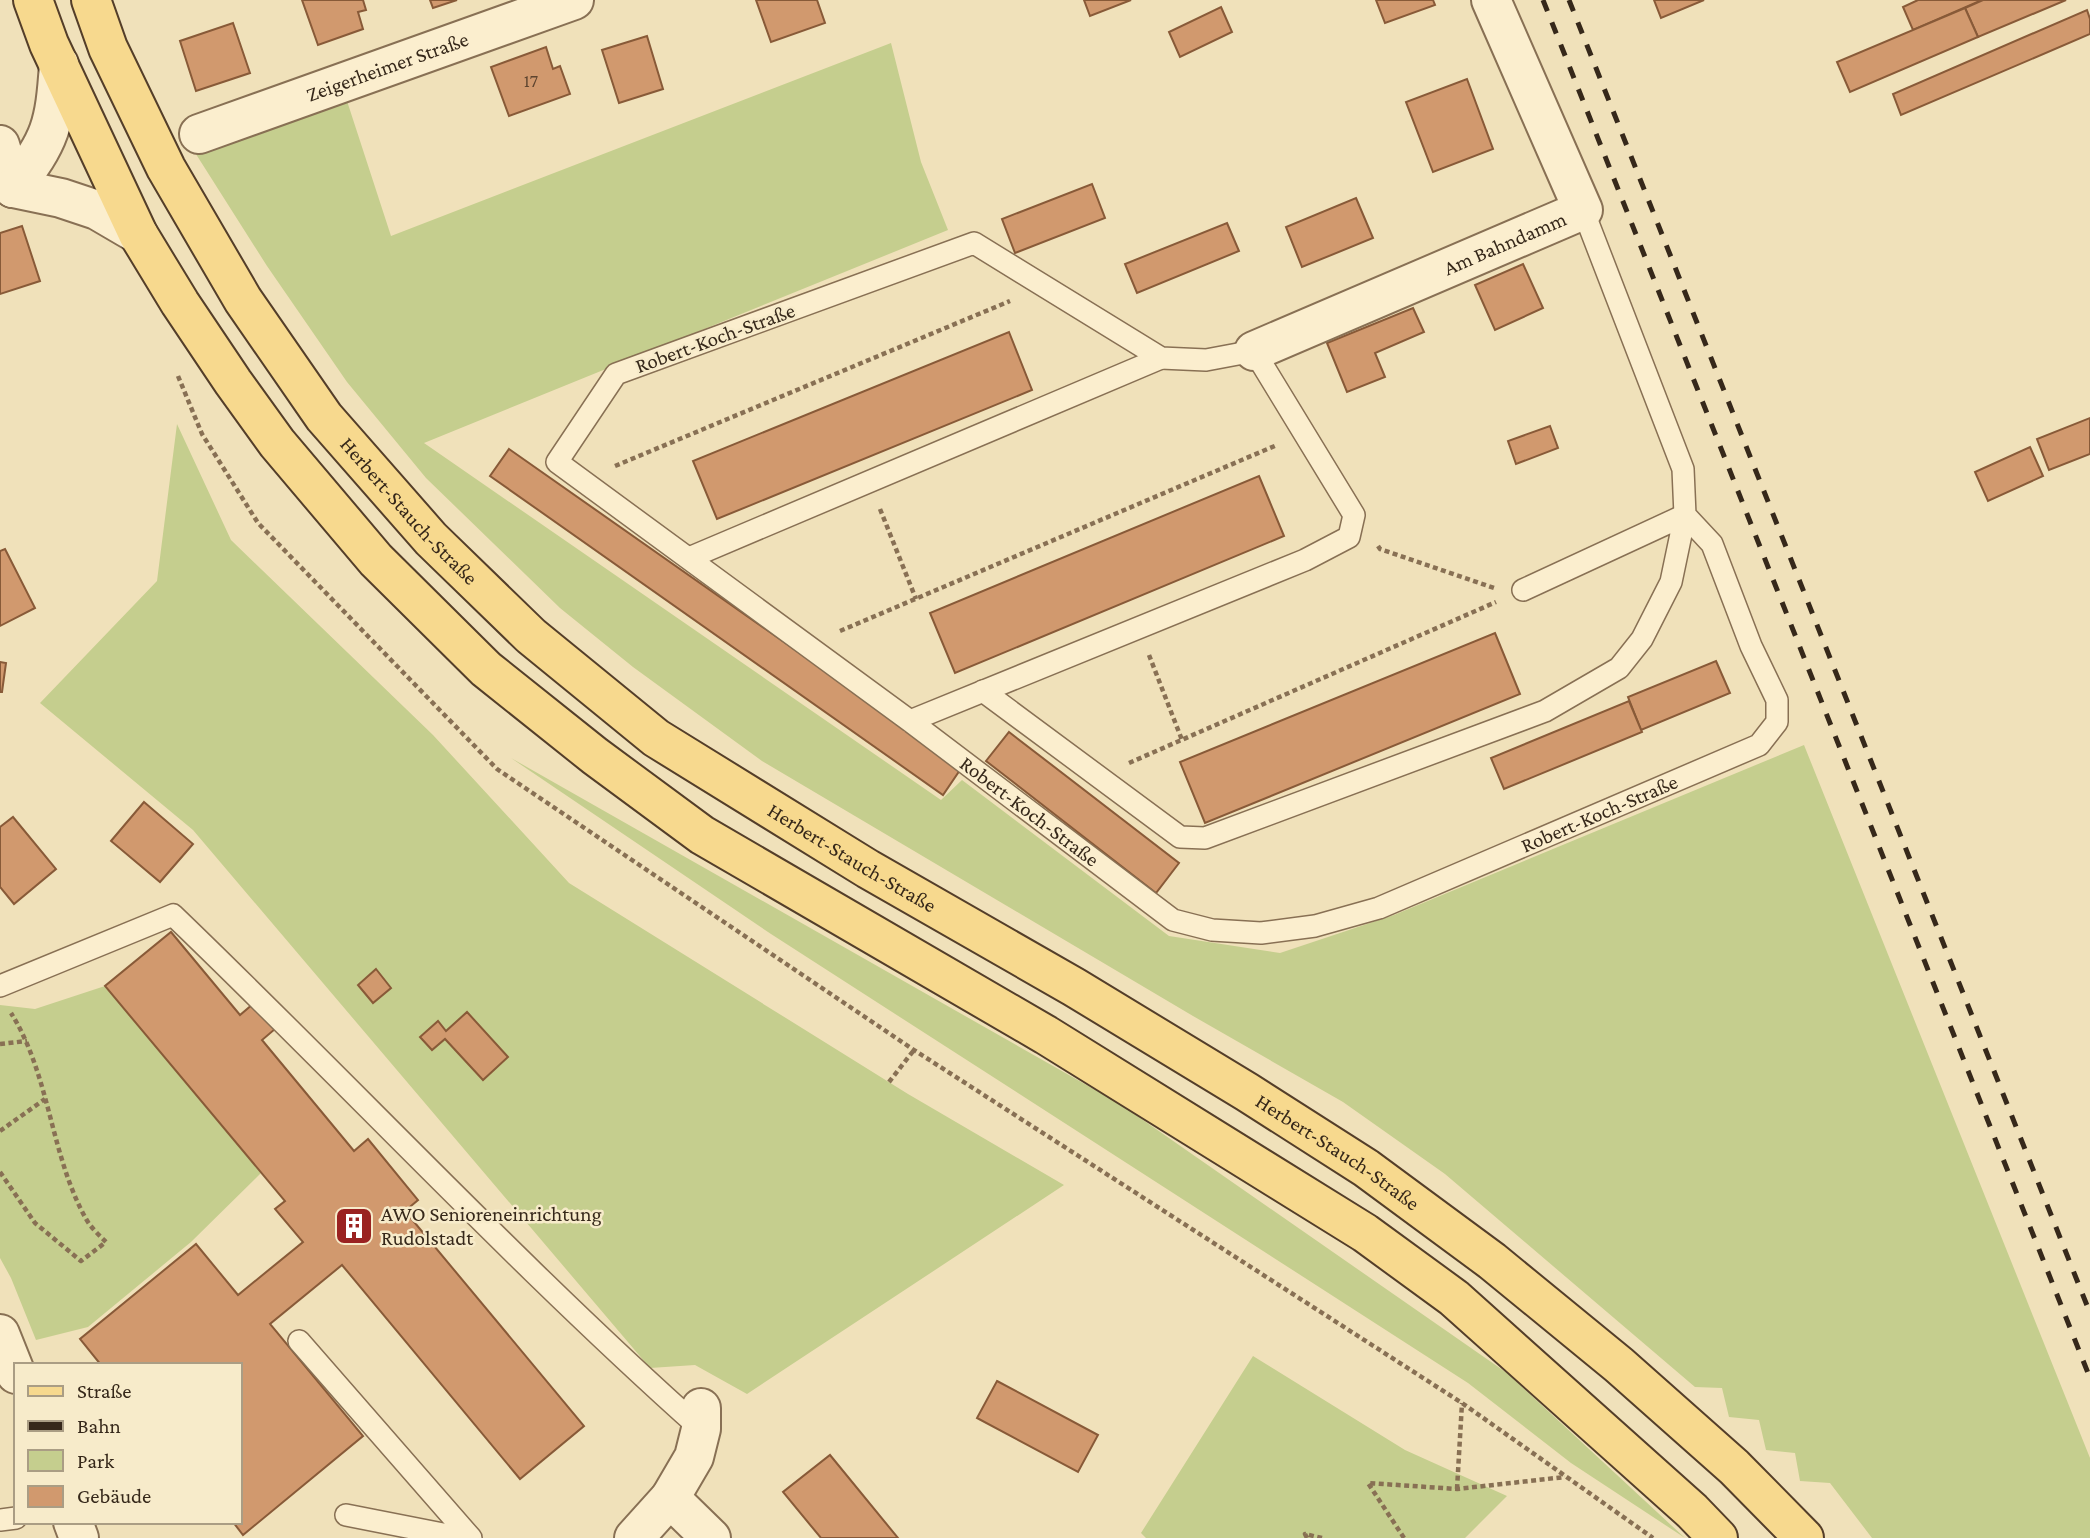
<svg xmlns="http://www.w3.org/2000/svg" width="2090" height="1538" viewBox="0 0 2090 1538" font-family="'Crimson Pro',serif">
<rect width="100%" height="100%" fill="#f0e1ba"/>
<!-- green -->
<g fill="#c5ce8e">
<path d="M891 43 921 162 948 230 424 443 941 800 962 780 1169 936 1280 953 1394 915 1804 745 2090 1458V1538H1872L1830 1483 1800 1481 1795 1453 1766 1450 1759 1420 1729 1417 1722 1388 1695 1387 1445 1174 1343 1102 1193 1016 762 761 633 667 560 608 426 478 347 382 267 266 194 151 347 101 391 236Z"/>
<path d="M177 424 231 540 433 735 569 883 908 1094 1064 1185 747 1394 695 1365 650 1368 193 830 40 703 157 581Z"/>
<path d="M511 758 1120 1104 1507 1373 1685 1538 1571 1463 1468 1383 771 934Z"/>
<path d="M105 986 262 1172 191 1242 88 1327 36 1340 11 1278 0 1258V1005L35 1009Z"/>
<path d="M1253 1356 1405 1450 1507 1496 1465 1538H1146L1141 1533Z"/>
</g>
<!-- building -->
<g fill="#d1996e" stroke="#885a38" stroke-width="2">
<path d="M302 0H363L366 10 358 12 363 29 318 45Z"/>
<path d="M430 0H457L433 8Z"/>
<path d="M756 0H817L825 23 771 42Z"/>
<path d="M1084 0H1131L1090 16Z"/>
<path d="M1376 0H1433L1435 5 1385 23Z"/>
<path d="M1654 0H1704L1661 18Z"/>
<path d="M1918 0H1982L1913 30 1903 7Z"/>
<path d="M1983 0H2066L1978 37 1965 8Z"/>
<path d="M1221 7 1232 32 1180 57 1169 32Z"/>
<path d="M1965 8 1978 37 1850 92 1837 62Z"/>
<path d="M2087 10 2090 19V34L1901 115 1893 94Z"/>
<path d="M233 23 250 73 196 91 180 41Z"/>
<path d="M647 36 663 89 619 103 602 50Z"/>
<path d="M546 47 553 69 560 66 570 94 509 116 491 67Z"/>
<path d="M1467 79 1493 149 1433 172 1406 102Z"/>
<path d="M1092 184 1105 218 1015 253 1002 219Z"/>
<path d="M1356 198 1373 238 1302 267 1286 227Z"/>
<path d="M1227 223 1239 251 1137 293 1125 264Z"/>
<path d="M22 226 40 281 0 294V233Z"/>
<path d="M1523 264 1543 308 1495 330 1475 285Z"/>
<path d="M1413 308 1424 332 1375 353 1385 377 1347 392 1327 343Z"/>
<path d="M1009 332 1032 390 717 519 693 461Z"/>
<path d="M2090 418V454L2049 470 2037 439Z"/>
<path d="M1550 426 1558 448 1516 464 1508 441Z"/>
<path d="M2030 447 2043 476 1988 501 1975 472Z"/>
<path d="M509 449 962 767 943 795 490 476Z"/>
<path d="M1259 476 1284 536 955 673 930 613Z"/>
<path d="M5 549 35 608 0 626V551Z"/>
<path d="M1495 633 1520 694 1205 823 1180 762Z"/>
<path d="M1716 661 1730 693 1641 730 1628 697Z"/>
<path d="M0 662 6 663 2 692H0Z"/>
<path d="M1629 701 1642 732 1504 789 1491 758Z"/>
<path d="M1009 732 1179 863 1156 893 986 761Z"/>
<path d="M144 802 193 844 160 882 111 841Z"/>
<path d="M13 817 56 869 14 904 0 887V827Z"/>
<path d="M171 932 240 1015 253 1004 275 1029 262 1040 354 1151 368 1139 418 1200 405 1211 584 1426 520 1479 342 1265 270 1324 363 1436 243 1535 233 1522H240V1365H101L80 1339 196 1244 238 1295 303 1242 275 1209 285 1201 105 986Z"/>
<path d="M376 969 391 988 373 1003 358 985Z"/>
<path d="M467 1012 508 1057 483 1080 445 1039 432 1050 420 1037 438 1021 446 1031Z"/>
<path d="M997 1381 1098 1435 1078 1472 977 1418Z"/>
<path d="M830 1455 898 1538H821L783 1492Z"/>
</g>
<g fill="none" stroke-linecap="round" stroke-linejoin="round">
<defs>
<g id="service">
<path d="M689 558 1161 358"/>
<path d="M983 691 1180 837 1205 838 1545 711 1619 668 1642 639 1671 582 1685 515 1523 590"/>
<path id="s1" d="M910 721 1305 560 1349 537 1354 515 1254 351 1206 360 1161 358 974 243 616 374 557 462 910 721 1173 920 1212 930 1261 933 1315 926 1379 908 1759 745 1777 722V700L1751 646 1712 544 1685 515 1683 469 1583 210"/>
<path d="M0 986 173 915C350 1085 518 1266 701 1429"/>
<path d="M299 1341 471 1538"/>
<path d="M346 1515 463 1538"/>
<path d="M0 1520 16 1518"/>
</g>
<g id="minor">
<path id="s2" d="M199 134 574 0"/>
<path d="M0 145 13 188"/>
<path d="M13 188C51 141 55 124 59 64"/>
<path d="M13 188 61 198 97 210 138 234"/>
<path id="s3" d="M1254 351 1583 210 1491 0"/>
<path d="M0 1334 16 1374"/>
<path d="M670 1498 694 1457 701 1429V1408"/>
<path d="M73 1522 79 1538"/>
<path d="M634 1538 670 1498 711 1538"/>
</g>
<g id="primary">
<path d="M33 0 49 44 138 234 180 303 233 382 277 443 376 560 486 669 595 756 702 835 1046 1035 1365 1233 1454 1298 1692 1511 1718 1538"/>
<path id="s4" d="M91 0 108 48 166 168 243 300 324 417 431 539 531 636 656 738 868 869 1074 987 1247 1092 1366 1168 1492 1261 1619 1365 1734 1467 1804 1538"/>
</g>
</defs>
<!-- service casing -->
<use href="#service" stroke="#887054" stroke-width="24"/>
<!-- minor casing -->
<use href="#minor" stroke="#887054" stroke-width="42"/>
<!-- primary casing -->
<use href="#primary" stroke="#543e29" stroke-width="42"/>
<!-- path -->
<g stroke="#887054" stroke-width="4.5" stroke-dasharray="5 3.5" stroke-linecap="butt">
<path d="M178 376 202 434 258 523 497 769 914 1050 1462 1403 1653 1538"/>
<path d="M615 466 1010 301"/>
<path d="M880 509 916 599"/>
<path d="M1378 546 1380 549 1494 588"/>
<path d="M840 631 1277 445"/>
<path d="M1149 655 1182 740"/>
<path d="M1129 763 1496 602"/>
<path d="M0 1044 27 1041"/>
<path d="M889 1082 914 1050"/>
<path d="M0 1131 45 1099"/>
<path d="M0 1172 35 1223 81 1261 106 1242C99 1235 90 1227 85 1217 50 1153 50 1075 11 1013"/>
<path d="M1457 1489 1462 1403"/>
<path d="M1307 1538 1305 1534 1322 1538"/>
<path d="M1404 1538 1368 1483 1457 1489 1565 1477"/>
</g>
<!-- service -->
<use href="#service" stroke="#fbeece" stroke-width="21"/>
<!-- minor -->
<use href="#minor" stroke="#fbeece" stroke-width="38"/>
<!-- primary -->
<use href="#primary" stroke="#f7d98e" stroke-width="38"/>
<!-- rail -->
<g stroke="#36281a" stroke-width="5" stroke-dasharray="12 12" stroke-linecap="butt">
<path d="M1543 0 2090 1378"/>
<path d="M1569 0 2090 1313"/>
</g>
</g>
<!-- icons -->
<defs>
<symbol id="building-square" viewBox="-11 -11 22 22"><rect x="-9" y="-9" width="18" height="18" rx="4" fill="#9a2221" stroke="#f7ebca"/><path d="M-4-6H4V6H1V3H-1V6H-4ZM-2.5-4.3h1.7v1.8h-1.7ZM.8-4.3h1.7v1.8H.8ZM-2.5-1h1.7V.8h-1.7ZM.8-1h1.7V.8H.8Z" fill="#fff"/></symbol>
</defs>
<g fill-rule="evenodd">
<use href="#building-square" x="332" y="1204" width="44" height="44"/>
</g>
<g text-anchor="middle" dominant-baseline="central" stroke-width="5" stroke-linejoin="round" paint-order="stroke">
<!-- number labels -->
<g font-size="18" fill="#5d442f">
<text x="531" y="81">17</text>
</g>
<!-- street labels -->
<g font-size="21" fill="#36281a" stroke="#f7ebca">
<text stroke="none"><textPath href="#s2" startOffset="200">Zeigerheimer Straße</textPath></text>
<text stroke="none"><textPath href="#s3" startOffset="273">Am Bahndamm</textPath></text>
<text transform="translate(715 338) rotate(-20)">Robert-Koch-Straße</text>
<text stroke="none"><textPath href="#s4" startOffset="606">Herbert-Stauch-Straße</textPath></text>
<text stroke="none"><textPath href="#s1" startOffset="2079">Robert-Koch-Straße</textPath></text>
<text stroke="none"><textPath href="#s1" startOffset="2709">Robert-Koch-Straße</textPath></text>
<text stroke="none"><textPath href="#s4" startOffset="1172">Herbert-Stauch-Straße</textPath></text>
<text stroke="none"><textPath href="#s4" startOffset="1740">Herbert-Stauch-Straße</textPath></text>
</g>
<!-- poi labels -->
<g font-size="21" fill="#36281a" stroke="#f7ebca" text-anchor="start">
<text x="381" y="1214">AWO Senioreneinrichtung<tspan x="381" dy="24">Rudolstadt</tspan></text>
</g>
</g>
<!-- legend -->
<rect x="14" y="1363" width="228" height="161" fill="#f7ebca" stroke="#aa9d84" stroke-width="2"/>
<rect x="28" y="1386" width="35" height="10" fill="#f7d98e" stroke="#aa9d84" stroke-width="2"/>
<text x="77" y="1398" font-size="21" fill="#36281a">Straße</text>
<rect x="28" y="1421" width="35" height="10" fill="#36281a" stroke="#aa9d84" stroke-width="2"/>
<text x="77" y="1433" font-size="21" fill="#36281a">Bahn</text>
<rect x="28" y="1450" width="35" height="21" fill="#c5ce8e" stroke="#aa9d84" stroke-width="2"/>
<text x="77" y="1468" font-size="21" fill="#36281a">Park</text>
<rect x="28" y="1486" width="35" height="21" fill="#d1996e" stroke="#aa9d84" stroke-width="2"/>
<text x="77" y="1503" font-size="21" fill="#36281a">Gebäude</text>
</svg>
